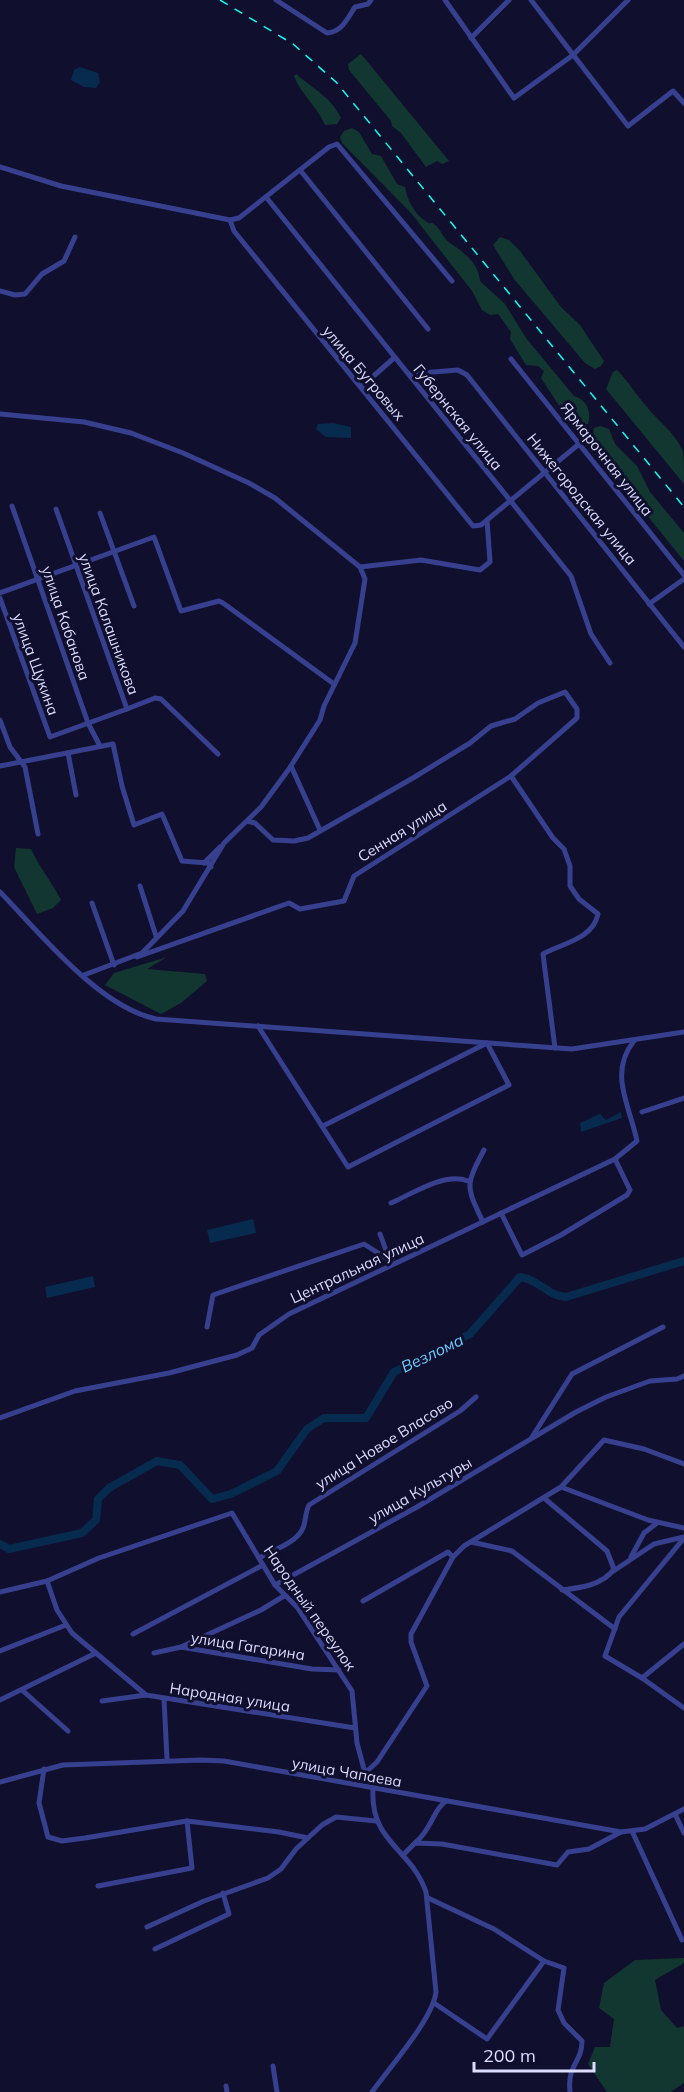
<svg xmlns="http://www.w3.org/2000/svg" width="684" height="2092" viewBox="0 0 684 2092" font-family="Mulish,sans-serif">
<rect width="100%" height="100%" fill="#100f2d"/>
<!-- green -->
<g fill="#123731">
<path d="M361 54 449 161 442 164 437 161 426 167 401 133 392 126 391 121 349 70 348 64Z"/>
<path d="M296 74C313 89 331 97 341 118L337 124 325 125C317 106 301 95 294 76Z"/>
<path d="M352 128 359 132 372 154 381 156 397 184 405 187C407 200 415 215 427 222 432 225 430 221 435 225 441 230 444 239 450 243 464 252 479 264 480 281L505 304 526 338 574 396C586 399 592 411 588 424L580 425 564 413 541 378 544 371 538 366 526 365 510 339 511 332 498 314 490 315 482 310 472 291 411 213 342 143 340 137 344 131Z"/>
<path d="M500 237 509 240 520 251 561 307 580 325 604 361 601 366 595 369 585 363 514 279 493 245Z"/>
<path d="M617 370C629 382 636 395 647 407 658 421 675 433 683 451 684 460 684 474 684 484L606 389 613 372Z"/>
<path d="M600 426 609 429 615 444 637 466 650 492 684 533V561L638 504C632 487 610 477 602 460 598 453 597 450 592 444L594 428Z"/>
<path d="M16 848 31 849C39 867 52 882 61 900L53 908 37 914 14 867Z"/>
<path d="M167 957 147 969 205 974 207 981 181 1003 161 1014 105 985 114 973Z"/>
<path d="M684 1958V1963L655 1980 661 2010 677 2028 684 2026V2083L671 2092H607L588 2064 595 2047H610L614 2019 599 2008 604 1983 635 1960Z"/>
</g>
<!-- water -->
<g fill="#072b4e">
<path d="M80 67 98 73 100 82 96 88 84 87 71 80 74 70Z"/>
<path d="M333 423 351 427V438L326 437 316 429 318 424Z"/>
<path d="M621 1112 622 1118 581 1132 580 1123 600 1114 606 1120Z"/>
<path d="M253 1219 256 1233 210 1243 207 1230Z"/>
<path d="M93 1276 95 1287 47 1298 45 1287Z"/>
</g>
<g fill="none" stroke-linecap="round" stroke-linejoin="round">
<!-- river -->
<path stroke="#072b4e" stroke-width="8" d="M0 1544 9 1549 82 1533 96 1520 98 1499 109 1488 157 1461 180 1465 212 1499 231 1494 277 1471 307 1429 324 1418H366L394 1372 470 1334 520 1277C539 1279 547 1296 566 1297L684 1261"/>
<!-- minor -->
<g stroke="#37408f" stroke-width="5">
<path d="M276 0 327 33C342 32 347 19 355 7L368 4 371 0"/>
<path d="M445 0 514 98 573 55 628 0"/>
<path d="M531 0 628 126 673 91 684 103"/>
<path d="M471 38 509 0"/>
<path d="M0 167 61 186 230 220 239 218 329 147 337 144 452 281"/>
<path d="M300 170 428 329"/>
<path d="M266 197 571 576 591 634 610 663"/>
<path d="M230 220 234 231 473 526 481 525 579 444"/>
<path d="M0 291 15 295 25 294 42 274 64 261 75 237"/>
<path d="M511 359 684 575"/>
<path d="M409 374 458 370 467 375 684 647"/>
<path d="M361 387 394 358"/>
<path d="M0 414 84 422 131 433 183 453 249 483 275 498 360 567 421 560 480 570 490 562 487 520"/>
<path d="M12 506 88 723 100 746"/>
<path d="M100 513 134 606"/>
<path d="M0 593 154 537 181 611 219 601 223 603 334 684"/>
<path d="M0 598 50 737 127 709 56 509"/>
<path d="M649 604 684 579"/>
<path d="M127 709 155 698 161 699 218 754"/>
<path d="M0 720 10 747 25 767 38 834"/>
<path d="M68 753 76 795"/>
<path d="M0 766 113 744 122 786 134 825 162 814 182 861 208 863 211 867"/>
<path d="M291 766 320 830"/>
<path d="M511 776 553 838 564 849 570 866V886L579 899 598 914C593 939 563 943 543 954L555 1048"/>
<path d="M204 863 220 847"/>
<path d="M140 886 156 936"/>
<path d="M0 892C40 933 99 1007 156 1019L572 1049 684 1032"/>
<path d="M92 903 114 965"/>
<path d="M137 957 289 903 300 909 344 901 354 876 511 776 577 718V709L565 692 538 703 515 719 491 726 470 743 413 778 308 838 294 841 273 840 255 823 247 821"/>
<path d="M84 975 142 953 183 911 224 843 261 807 289 769 320 720 324 706 355 643 365 579 360 567"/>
<path d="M258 1026 348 1167 509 1085 487 1043 323 1126"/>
<path d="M642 1112 684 1098"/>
<path d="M391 1203C414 1193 444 1172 468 1181"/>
<path d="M501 1213 522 1255 561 1235 627 1195 630 1190 615 1159"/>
<path d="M483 1222C466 1186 465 1186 484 1150"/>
<path d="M380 1234 390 1261"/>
<path d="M207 1327 213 1295 364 1244 389 1260"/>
<path d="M0 1418 75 1391 169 1373 237 1355 252 1348 259 1335 289 1314 615 1159 637 1141C630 1106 608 1073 634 1041"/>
<path d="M532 1437 572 1374 663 1327"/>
<path d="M561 1487 648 1520 684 1528"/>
<path d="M544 1498 607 1551 614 1569C603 1585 580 1588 562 1590"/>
<path d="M471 1542 512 1551 615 1629"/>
<path d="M631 1557 644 1533 657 1523"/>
<path d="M259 1558C271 1551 297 1543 303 1528 306 1521 305 1513 309 1505L460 1411 476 1397"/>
<path d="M612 1572 654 1544 684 1537"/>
<path d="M47 1581 57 1610 72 1633 146 1695"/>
<path d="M275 1585 417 1507 576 1412 606 1397 650 1381 677 1379 684 1376"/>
<path d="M0 1592 47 1581 99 1558 232 1513 275 1585 297 1607 352 1691 357 1743 365 1773 373 1789"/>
<path d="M363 1601 448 1552 453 1557"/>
<path d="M133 1634 263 1565"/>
<path d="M684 1644 642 1678 684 1708"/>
<path d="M181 1647 261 1610 284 1596"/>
<path d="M0 1651 66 1625"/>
<path d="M154 1653 181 1647 312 1669 339 1670"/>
<path d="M642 1678 605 1656 619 1617 684 1538"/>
<path d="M22 1690 68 1731"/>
<path d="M164 1699 167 1759"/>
<path d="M0 1700 96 1653"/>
<path d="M102 1701 146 1695 355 1728"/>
<path d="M44 1769 39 1803 48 1837 62 1841 85 1838 187 1821 279 1832 308 1838"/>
<path d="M365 1773 377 1762 427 1686 411 1642V1634L453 1557 464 1546 561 1487 604 1440 644 1449 684 1464"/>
<path d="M0 1782 63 1765 201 1760 224 1761 621 1832 645 1829 684 1809"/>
<path d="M675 1814 684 1833"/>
<path d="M632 1831 682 1940"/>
<path d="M415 1843C432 1829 433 1810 445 1802"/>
<path d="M403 1855 415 1843 442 1844 557 1865 568 1852 589 1849 621 1832"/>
<path d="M98 1886 192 1868 187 1821"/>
<path d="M428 1898 494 1929 544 1961 564 1968 558 2010 564 2023 582 2041C582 2063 567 2064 570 2092"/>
<path d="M147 1927 204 1901 268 1878 281 1869 296 1849 322 1825 336 1817 376 1821"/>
<path d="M155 1949 229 1914 223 1893"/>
<path d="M434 2003 487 2039 544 1961"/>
<path d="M273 2066 277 2092"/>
<path d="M226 2086 227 2092"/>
<path d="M372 2092C389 2068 433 2019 436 1992L426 1892C411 1848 370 1843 373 1789"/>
</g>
<!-- rail -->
<path stroke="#07fff4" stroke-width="1.5" stroke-dasharray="9 8" stroke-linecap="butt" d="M220 0 293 44 336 82 684 507"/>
</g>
<g text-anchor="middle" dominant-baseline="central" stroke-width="6" stroke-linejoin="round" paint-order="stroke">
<!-- street labels -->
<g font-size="15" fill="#dbdcff" stroke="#100f2d">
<text transform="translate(364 373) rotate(50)">улица Бугровых</text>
<text transform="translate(458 417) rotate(51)">Губернская улица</text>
<text transform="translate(607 459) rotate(52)">Ярмарочная улица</text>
<text transform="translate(582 499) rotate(51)">Нижегородская улица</text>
<text transform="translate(66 623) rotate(71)">улица Кабанова</text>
<text transform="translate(109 624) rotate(70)">улица Калашникова</text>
<text transform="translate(36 664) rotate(70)">улица Щукина</text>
<text transform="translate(402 831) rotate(-32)">Сенная улица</text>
<text transform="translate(357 1268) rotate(-25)">Центральная улица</text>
<text transform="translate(384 1443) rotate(-32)">улица Новое Власово</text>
<text transform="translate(420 1490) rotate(-30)">улица Культуры</text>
<text transform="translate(310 1608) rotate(55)">Народный переулок</text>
<text transform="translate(248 1646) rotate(9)">улица Гагарина</text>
<text transform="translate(230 1697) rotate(9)">Народная улица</text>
<text transform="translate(347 1772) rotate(10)">улица Чапаева</text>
</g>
<!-- water labels -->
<g font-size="16" font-style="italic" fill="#69cfff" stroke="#100f2d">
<text transform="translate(432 1353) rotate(-26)">Везлома</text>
</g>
</g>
<!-- scale -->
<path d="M474 2062v9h120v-9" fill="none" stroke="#dbdcff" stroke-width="3"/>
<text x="483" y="2062" font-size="18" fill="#dbdcff" stroke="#100f2d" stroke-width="4.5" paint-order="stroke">200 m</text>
</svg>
